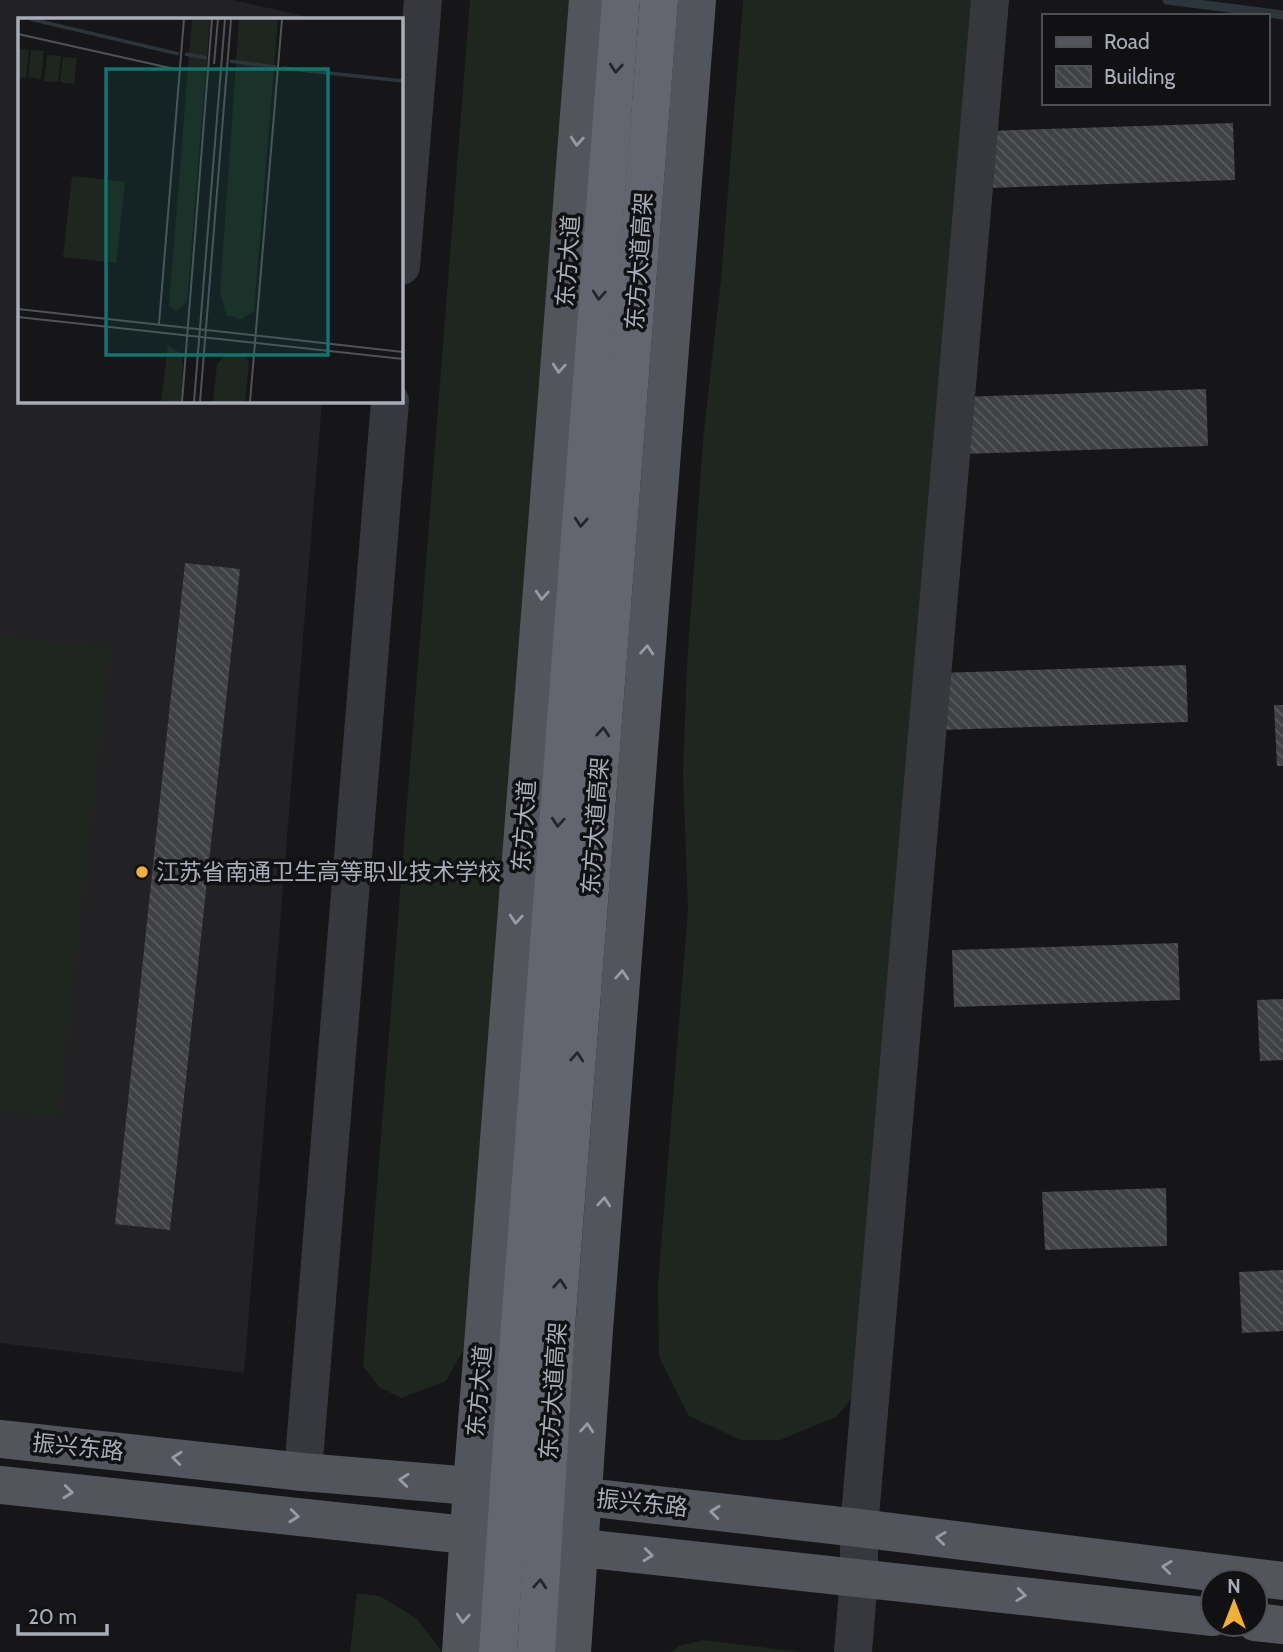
<svg xmlns="http://www.w3.org/2000/svg" width="1283" height="1652" viewBox="0 0 1283 1652" font-family="Cabin,'Noto Sans SC',sans-serif">
<defs>
<pattern id="building-back-hatch" width="6" height="6" patternUnits="userSpaceOnUse" patternTransform="scale(1.75)"><rect width="6" height="6" fill="#404145"/><path d="M-1 5l2 2M0 0l6 6M5-1l2 2" fill="none" stroke="#595a5e"/></pattern>
</defs>
<rect width="100%" height="100%" fill="#161618"/>
<!-- built -->
<path fill="#222225" d="M0 0H232L318 19H19V401H322L244 1373 0 1343Z"/>
<!-- grass -->
<g fill="#1e261f">
<path d="M470 0H574L466 1345 446 1381 401 1398 379 1387 363 1366Z"/>
<path d="M743 0H972L854 1396 836 1417 780 1440H741L689 1416 659 1357 658 1285 688 910 683 774 687 664 703 440 721 279Z"/>
<path d="M0 636 110 648 58 1117 0 1111Z"/>
<path d="M357 1593 380 1596 417 1619 442 1652H350Z"/>
<path d="M704 1640 801 1652H671L679 1646Z"/>
</g>
<g fill="none" stroke-linecap="round" stroke-linejoin="round">
<!-- stream -->
<path stroke="#2c353c" stroke-width="9" d="M1167 0 1283 15"/>
</g>
<!-- building -->
<g fill="url(#building-back-hatch)">
<path d="M1233 123 1235 180 988 188 986 131Z"/>
<path d="M1206 389 1208 446 961 454 959 397Z"/>
<path d="M185 563 240 569 170 1230 115 1224Z"/>
<path d="M1186 665 1188 722 941 730 939 673Z"/>
<path d="M1274 705H1283V766H1277Z"/>
<path d="M1178 943 1180 1000 954 1007 952 950Z"/>
<path d="M1283 999V1060L1260 1061 1257 1000Z"/>
<path d="M1166 1188 1167 1246 1045 1250 1042 1192Z"/>
<path d="M1283 1270V1331L1242 1333 1239 1272Z"/>
</g>
<g fill="none" stroke-linecap="round" stroke-linejoin="round">
<!-- minor -->
<g stroke="#37383d" stroke-width="38">
<path d="M401 266 423 0"/>
<path d="M303 1472 390 401"/>
<path d="M853 1652 859 1577V1528L990 0"/>
</g>
<!-- major -->
<g stroke="#53555c" stroke-width="38">
<path d="M0 1439 303 1472 495 1488"/>
<path d="M0 1485 494 1538"/>
<path d="M559 1494 859 1528 1283 1581"/>
<path d="M554 1545 1213 1617"/>
<path d="M1255 1622 1283 1625"/>
<path d="M461 1652 472 1486 588 0"/>
<path d="M572 1652 594 1330 697 0"/>
</g>
<!-- highway-bridge -->
<g stroke="#63666e" stroke-width="38">
<path d="M498 1652 520 1325 621 0"/>
<path d="M536 1652 556 1328 659 0"/>
</g>
</g>
<!-- one-way arrows -->
<defs><path id="oneway-chevron" d="M-2-3.5L2.5 0L-2 3.5" fill="none" stroke-width="1.6" stroke-linecap="round" stroke-linejoin="round" transform="scale(1.75)"/></defs>
<g stroke="#26262a">
<use href="#oneway-chevron" transform="translate(616 68) rotate(94)"/>
<use href="#oneway-chevron" transform="translate(599 295) rotate(94)"/>
<use href="#oneway-chevron" transform="translate(581 522) rotate(94)"/>
<use href="#oneway-chevron" transform="translate(603 732) rotate(-86)"/>
<use href="#oneway-chevron" transform="translate(558 822) rotate(94)"/>
<use href="#oneway-chevron" transform="translate(577 1057) rotate(-86)"/>
<use href="#oneway-chevron" transform="translate(560 1284) rotate(-86)"/>
<use href="#oneway-chevron" transform="translate(540 1584) rotate(-86)"/>
</g>
<g stroke="#979ba6">
<use href="#oneway-chevron" transform="translate(577 141) rotate(94)"/>
<use href="#oneway-chevron" transform="translate(559 368) rotate(94)"/>
<use href="#oneway-chevron" transform="translate(542 595) rotate(94)"/>
<use href="#oneway-chevron" transform="translate(647 650) rotate(-86)"/>
<use href="#oneway-chevron" transform="translate(516 919) rotate(94)"/>
<use href="#oneway-chevron" transform="translate(622 975) rotate(-86)"/>
<use href="#oneway-chevron" transform="translate(604 1202) rotate(-86)"/>
<use href="#oneway-chevron" transform="translate(587 1428) rotate(-86)"/>
<use href="#oneway-chevron" transform="translate(177 1458) rotate(-174)"/>
<use href="#oneway-chevron" transform="translate(404 1480) rotate(-175)"/>
<use href="#oneway-chevron" transform="translate(68 1492) rotate(6)"/>
<use href="#oneway-chevron" transform="translate(715 1512) rotate(-174)"/>
<use href="#oneway-chevron" transform="translate(294 1516) rotate(6)"/>
<use href="#oneway-chevron" transform="translate(941 1538) rotate(-173)"/>
<use href="#oneway-chevron" transform="translate(648 1555) rotate(6)"/>
<use href="#oneway-chevron" transform="translate(1167 1567) rotate(-173)"/>
<use href="#oneway-chevron" transform="translate(1021 1595) rotate(7)"/>
<use href="#oneway-chevron" transform="translate(463 1618) rotate(94)"/>
</g>
<!-- markers -->
<circle fill="#f2b134" stroke="#111113" stroke-width="2.5" cx="142" cy="872" r="7"/>
<g text-anchor="middle" dominant-baseline="central" stroke-width="7" stroke-linejoin="round" paint-order="stroke">
<!-- street labels -->
<g font-size="23" fill="#a8adb8" stroke="#111113">
<text transform="translate(568 261) rotate(-86)">东方大道</text>
<text transform="translate(639 261) rotate(-86)">东方大道高架</text>
<text transform="translate(524 826) rotate(-86)">东方大道</text>
<text transform="translate(595 826) rotate(-86)">东方大道高架</text>
<text transform="translate(479 1391) rotate(-85)">东方大道</text>
<text transform="translate(553 1391) rotate(-86)">东方大道高架</text>
<text transform="translate(78 1447) rotate(6)">振兴东路</text>
<text transform="translate(642 1503) rotate(6)">振兴东路</text>
</g>
<!-- poi labels -->
<g font-size="23" fill="#a8adb8" stroke="#111113" text-anchor="start">
<text x="156" y="872">江苏省南通卫生高等职业技术学校</text>
</g>
</g>
<!-- overview -->
<g transform="translate(18 18)">
<rect width="385" height="385" fill="#161618"/>
<path d="M174 1H192L169 284 158 293 151 288ZM221 1H260L236 293 223 301 208 297 202 274ZM0 30 11 32 8 60 0 59ZM13 32 26 33 23 61 10 59ZM29 37 43 38 40 64 26 63ZM45 39 59 40 56 66 42 64ZM54 158 107 164 98 245 45 239ZM150 327 165 337 164 384H143ZM210 335 227 337 231 343 227 384H195L199 346Z" fill="#1e261f"/>
<path fill="none" stroke="#2c353c" stroke-width="3.5" d="M12 1 161 36M167 36 189 40M212 43 258 49M264 50 385 63"/>
<path fill="none" stroke="#505258" stroke-width="2" d="M0 16 161 52M196 46 200 1M0 291 385 334M0 299 385 341M141 306 166 1M164 384 194 1M176 384 207 1M182 384 213 1M232 384 264 1"/>
<path fill="#0f766e" fill-opacity="0.15" stroke="#0f766e" stroke-width="3.5" d="M88 51H310V337H88Z"/>
<rect width="385" height="385" fill="none" stroke="#a8adb8" stroke-width="3.5"/>
</g>
<!-- legend -->
<rect x="1042" y="14" width="228" height="91" fill="#111113" stroke="#4d4f55" stroke-width="2"/>
<rect x="1056" y="37" width="35" height="10" fill="#53555c" stroke="#4d4f55" stroke-width="2"/>
<text x="1104" y="49" font-size="21" fill="#a8adb8">Road</text>
<rect x="1056" y="66" width="35" height="21" fill="url(#building-back-hatch)" stroke="#4d4f55" stroke-width="2"/>
<text x="1104" y="84" font-size="21" fill="#a8adb8">Building</text>
<!-- north arrow -->
<g transform="translate(1234 1603)"><circle r="33" fill="#111113" stroke="#4d4f55" stroke-width="2"/>
<path d="M0-5L12 26L0 18L-12 26Z" fill="#f2b134"/>
<text y="-10" font-size="19" font-weight="bold" text-anchor="middle" fill="#a8adb8">N</text>
</g>
<!-- scale -->
<path d="M18 1624v10h89v-10" fill="none" stroke="#a8adb8" stroke-width="3.5"/>
<text x="28" y="1624" font-size="21" fill="#a8adb8" stroke="#111113" stroke-width="5" paint-order="stroke">20 m</text>
</svg>
